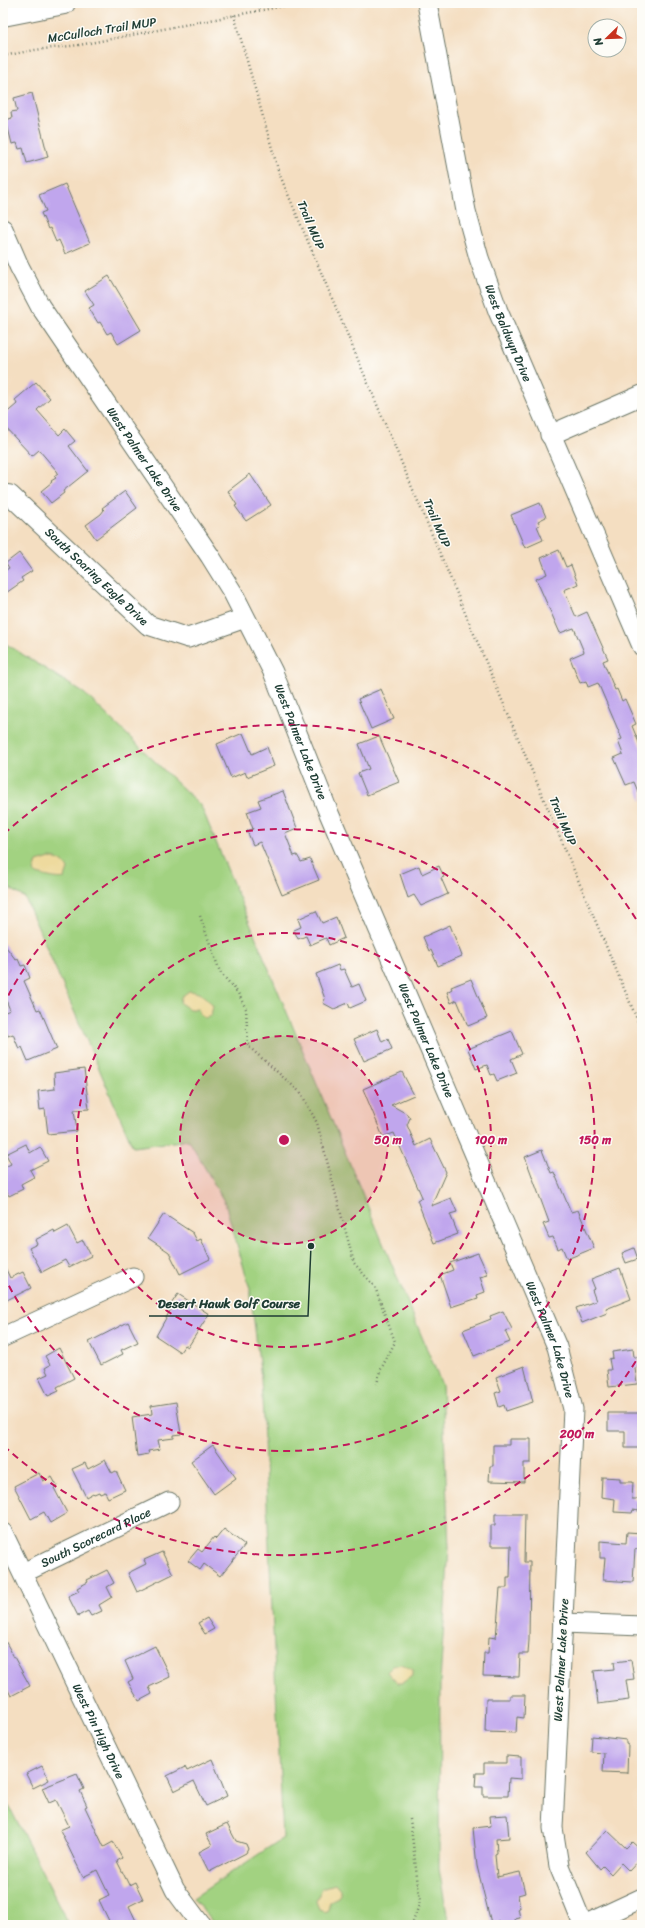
<svg xmlns="http://www.w3.org/2000/svg" width="645" height="1928" viewBox="0 0 645 1928" font-family="Sriracha,sans-serif">
<rect width="100%" height="100%" fill="#fdfcf7"/>
<filter id="ink" filterUnits="userSpaceOnUse"><feTurbulence type="fractalNoise" baseFrequency=".025" numOctaves="2"/><feDisplacementMap in="SourceGraphic" scale="8" xChannelSelector="R" yChannelSelector="G"/><feConvolveMatrix kernelMatrix="1 2 1 2 8 2 1 2 1" color-interpolation-filters="sRGB"/></filter>
<filter id="wash" filterUnits="userSpaceOnUse"><feTurbulence type="fractalNoise" baseFrequency=".012" numOctaves="4" result="noise"/><feDisplacementMap in="SourceGraphic" scale="16" xChannelSelector="R" yChannelSelector="G"/><feGaussianBlur stdDeviation="0.9" result="paint"/><feColorMatrix in="noise" values="0 0 0 0 0 0 0 0 0 0 0 0 0 0 0 0 0 1.4 0 .05"/><feComposite in="paint" operator="in"/></filter>
<g filter="url(#wash)">
<rect width="100%" height="100%" fill="#f4dec1"/>
<!-- green -->
<g fill="#a2d281" stroke="#60885a">
<path d="M3 642 85 694 201 806 442 1385 449 1548 440 1681 439 1869 449 1925H215L193 1898 283 1838 261 1378 250 1289 225 1203 189 1140 133 1147 25 898 3 884Z"/>
<path d="M3 1794 69 1925H3Z"/>
</g>
<!-- sand -->
<g fill="#eeda9e" stroke="#868c69">
<path d="M50 858C59 859 64 861 68 869L65 878C57 880 45 876 37 874L34 871 37 862Z"/>
<path d="M189 991C201 992 206 997 213 1006L211 1016 205 1018 201 1016 198 1009H189L180 1003 181 997Z"/>
<path d="M401 1664 412 1670V1676L402 1683H397L387 1672 393 1666Z"/>
<path d="M335 1884 340 1890V1896L330 1901 328 1910 325 1912 319 1910 316 1901 322 1888Z"/>
</g>
<g id="blocks">
<!-- building -->
<g fill="#c0a6ed">
<path d="M32 93 48 157 27 163 23 148 19 149 17 143 12 144 6 120 12 118 11 112 17 111 14 98Z"/>
<path d="M65 184 90 243 65 254 59 240 56 242 50 228 48 229 41 213 46 211 39 195Z"/>
<path d="M109 276 141 330 118 344 111 332 107 334 100 322 98 323 89 308 94 305 85 291Z"/>
<path d="M36 382 50 398 37 410 59 435 65 429 75 441 69 446 88 471 63 491 64 493 51 503 41 491 52 482 51 481 56 478 54 476 58 473 57 471 39 450 32 456 3 425V416L17 404 15 400Z"/>
<path d="M250 474 271 505 246 521 235 506 237 505 228 491Z"/>
<path d="M125 491 137 508 96 539 86 525 101 514 104 510 102 508Z"/>
<path d="M540 503 546 517 538 521 540 525 537 526 543 540 525 548 511 515Z"/>
<path d="M559 550 566 567 571 565 578 584 564 590 576 617 587 612 608 659 603 661 615 690 617 689 622 701 625 699 636 724 632 726 642 750V801L634 782 626 785 614 758 623 754 618 741 622 739 598 683 588 687 586 681 580 683 570 658 584 652 574 628 560 633 536 579 547 574 541 558Z"/>
<path d="M19 553 32 571 21 578 23 581 3 595V572L9 568 6 563Z"/>
<path d="M381 689 394 719 371 729 358 699Z"/>
<path d="M243 733 252 754 267 747 274 766 247 777 245 772 231 778 217 744Z"/>
<path d="M379 736 399 782 367 795 358 773 369 769 359 744Z"/>
<path d="M283 791 297 828 285 833 294 856 297 855 301 862 310 859 319 880 282 895 260 842 253 845 247 831 253 829 247 812 261 807 258 800Z"/>
<path d="M419 866 422 874 439 866 444 877 441 878 448 894 421 906 414 895 408 898 400 874Z"/>
<path d="M316 911 322 923 336 917 344 938 329 945 326 938 310 945 306 936 298 939 294 930 301 927 298 919Z"/>
<path d="M450 925 462 956 438 966 431 950 429 951 423 937Z"/>
<path d="M3 943 16 960 18 959 21 966 25 965 30 978 24 981 37 1010 40 1009 57 1049 28 1061 22 1047 19 1049 13 1034 8 1036 3 1025V1013L10 1010 3 993Z"/>
<path d="M338 965 340 970 344 969 352 987 359 984 366 1001 350 1008 348 1003 334 1009 323 1003 325 999 316 974Z"/>
<path d="M471 979 487 1018 468 1026 457 1000 451 1003 447 992 452 989 451 987Z"/>
<path d="M377 1029 382 1042 388 1039 392 1049 364 1061 354 1039Z"/>
<path d="M512 1031 522 1054 511 1059 517 1073 497 1081 494 1074 491 1075 487 1065 476 1069 468 1049Z"/>
<path d="M84 1069 89 1109 74 1110 77 1131 48 1134 45 1109 40 1110 38 1091 55 1089 54 1073Z"/>
<path d="M402 1072 414 1095 391 1105 407 1114 410 1118 407 1125 416 1146 430 1139 446 1172 431 1206 451 1198 457 1212 450 1214 458 1234 434 1243 417 1200 422 1197 394 1133 383 1137 363 1089Z"/>
<path d="M26 1144 30 1153 40 1147 48 1161 30 1170 34 1177 21 1184 23 1189 9 1196 3 1185V1168L11 1164 6 1154Z"/>
<path d="M542 1150 551 1173 554 1172 571 1212 578 1210 594 1248 567 1259 562 1247 558 1249 553 1237 549 1238 543 1224 549 1222 525 1157Z"/>
<path d="M164 1214 193 1233 197 1241 201 1239 210 1259 180 1274 169 1252 148 1238Z"/>
<path d="M68 1226 77 1243 83 1240 91 1256 69 1267 65 1260 42 1272 29 1248 37 1244 35 1240 54 1230 55 1233Z"/>
<path d="M634 1248 638 1259 626 1263 622 1253Z"/>
<path d="M478 1253 488 1275 480 1277 485 1292 477 1295 478 1298 451 1307 440 1275 453 1270 450 1263Z"/>
<path d="M3 1263 10 1278 23 1272 31 1288 3 1302Z"/>
<path d="M620 1268 631 1299 606 1309 607 1313 582 1323 576 1308 596 1301 592 1290 595 1289 591 1279Z"/>
<path d="M178 1294 209 1314 188 1347 185 1345 180 1352 156 1336 171 1309 169 1307Z"/>
<path d="M503 1311 512 1329 505 1331 510 1342 474 1356 463 1330 491 1319 490 1316Z"/>
<path d="M128 1322 138 1342 121 1350 123 1354 101 1365 89 1342Z"/>
<path d="M59 1348 74 1378 57 1387 59 1391 48 1396 39 1378 48 1374 45 1368 50 1365 45 1356Z"/>
<path d="M633 1349 634 1357H638L639 1367 635 1368 637 1384 609 1387 607 1370H611L609 1359 613 1358 612 1352Z"/>
<path d="M524 1366 533 1402 506 1411 504 1405 499 1407 495 1393 501 1391 496 1377Z"/>
<path d="M176 1402 181 1434 174 1435V1438L158 1440 160 1449 148 1451 149 1454 137 1456 132 1417 152 1414 151 1406Z"/>
<path d="M608 1413H642V1448H625V1431H608Z"/>
<path d="M509 1439H531V1463H524V1482L489 1481 490 1466H493V1445H509Z"/>
<path d="M213 1445 236 1478 214 1494 191 1461Z"/>
<path d="M105 1460 112 1473 116 1471 125 1490 108 1498 105 1492 100 1494 99 1492 94 1494 93 1493 86 1497 72 1469 85 1463 88 1469Z"/>
<path d="M39 1473 43 1481 52 1477 57 1486 54 1488 67 1513 50 1523 44 1512 31 1519 14 1486Z"/>
<path d="M602 1477 620 1478V1482H633L632 1499H639V1511L633 1510 632 1513 614 1512 615 1499 601 1497Z"/>
<path d="M495 1514H525L524 1562H530L529 1640 528 1654H520L519 1677 483 1676 484 1653H488L489 1637 496 1638 500 1588H507V1577H510L511 1546H491V1525H495Z"/>
<path d="M224 1529 245 1545 220 1576 204 1564 200 1570 188 1561 198 1549 202 1552 214 1537 216 1539Z"/>
<path d="M627 1532 642 1533V1550L635 1549 633 1582 603 1580 605 1558H600V1541L626 1543Z"/>
<path d="M162 1552 173 1574 137 1592 128 1573 146 1564 144 1560Z"/>
<path d="M107 1570 114 1583 107 1587 112 1597 99 1605 102 1611 91 1616 88 1611 78 1616 68 1596 79 1591 77 1588 88 1582 87 1580Z"/>
<path d="M207 1618 214 1629 205 1634 198 1623Z"/>
<path d="M3 1637 30 1686 11 1696 3 1680Z"/>
<path d="M155 1646 170 1677 149 1687 152 1694 139 1701 128 1682 133 1679 125 1661Z"/>
<path d="M631 1660 634 1679 626 1680 629 1700 598 1704 594 1671 615 1669 614 1662Z"/>
<path d="M510 1695H525L524 1718 517 1717 516 1733 485 1732 486 1699H510Z"/>
<path d="M592 1736 626 1740V1744L628 1745 627 1773 603 1772 604 1753 591 1752Z"/>
<path d="M506 1756 521 1757V1779L509 1778 508 1796H483V1787H475L476 1773H484V1763H506Z"/>
<path d="M212 1759 227 1796 206 1806 194 1781 174 1791 167 1776 185 1767 187 1771Z"/>
<path d="M42 1766 49 1780 33 1788 26 1774Z"/>
<path d="M77 1774 84 1789 80 1791 87 1806 85 1807 104 1847 113 1842 122 1858 117 1861 129 1885 135 1882 143 1899 129 1906 138 1925H111L99 1900 109 1895 97 1870 83 1877 60 1830 69 1826 56 1800 49 1803 42 1788Z"/>
<path d="M507 1815 509 1838 496 1839 497 1853 495 1854 497 1877 520 1872 525 1893 518 1895 520 1908H518L520 1918 515 1919 516 1922 499 1925V1921L491 1923 477 1866 473 1828 491 1826 490 1816Z"/>
<path d="M227 1824 236 1841 246 1844 248 1849 246 1853 209 1872 199 1852 212 1845 206 1834Z"/>
<path d="M607 1830 626 1848 632 1842 642 1851V1857L629 1871 621 1863 611 1874 603 1866 600 1869 586 1852Z"/>
</g>
</g>
</g>
<g filter="url(#ink)">
<use href="#blocks" fill-opacity="0" stroke="#6a7565" stroke-width="1"/>
<g fill="none" stroke-linecap="round" stroke-linejoin="round">
<defs>
<g id="minor">
<path id="s1" d="M427 3 466 211 479 258 498 311 642 646"/>
<path id="s2" d="M3 229 19 266 40 306 210 556 233 593 273 672 328 811 557 1347 573 1409 553 1828 559 1866 583 1925"/>
<path d="M550 435 642 395"/>
<path id="s3" d="M3 494 10 495 148 625 188 638 245 618"/>
<path d="M3 1337 133 1277"/>
<path id="s4" d="M3 1533 175 1890 201 1925"/>
<path id="s5" d="M23 1573 169 1502"/>
<path d="M563 1623 642 1626"/>
<path d="M584 1925 642 1898"/>
</g>
<path id="major" d="M3 15 64 3"/>
</defs>
<!-- minor casing -->
<use href="#minor" stroke="#6a7565" stroke-width="21"/>
<!-- major casing -->
<use href="#major" stroke="#6a7565" stroke-width="24"/>
<!-- path -->
<g stroke="#6a7565" stroke-width="2.5" stroke-dasharray="1 3" stroke-linecap="butt">
<path d="M234 15 279 173 642 1031"/>
<path d="M3 56 35 50 79 45 299 3"/>
<path d="M200 916 220 972 238 993 246 1009 248 1046 301 1093 317 1123 354 1263 375 1287 395 1342 380 1371 377 1384"/>
<path d="M410 1819 420 1902 412 1925"/>
</g>
<!-- minor -->
<use href="#minor" stroke="#fff" stroke-width="19"/>
<!-- major -->
<use href="#major" stroke="#fff" stroke-width="22"/>
</g>
</g>
<!-- distance rings -->
<circle cx="284" cy="1140" r="104" fill="#c2185b" fill-opacity=".12"/>
<g fill="none" stroke="#c2185b" stroke-width="2" stroke-dasharray="7 5">
<circle cx="284" cy="1140" r="104"/>
<circle cx="284" cy="1140" r="207"/>
<path d="M3 1006A311 311 0 1 1 3 1274"/>
<path d="M642 1351A415 415 0 0 1 4 1446M4 834A415 415 0 0 1 642 929"/>
</g>
<g text-anchor="middle" dominant-baseline="central" stroke-width="3" stroke-linejoin="round" paint-order="stroke">
<!-- street labels -->
<g font-size="12" fill="#1f3d34" stroke="#fdfcf7">
<text transform="translate(102 30) rotate(-9)">McCulloch Trail MUP</text>
<text transform="translate(311 225) rotate(67)">Trail MUP</text>
<text stroke="none"><textPath href="#s1" startOffset="341">West Baldwyn Drive</textPath></text>
<text stroke="none"><textPath href="#s2" startOffset="271">West Palmer Lake Drive</textPath></text>
<text transform="translate(437 523) rotate(67)">Trail MUP</text>
<text stroke="none"><textPath href="#s3" startOffset="126">South Soaring Eagle Drive</textPath></text>
<text stroke="none"><textPath href="#s2" startOffset="595">West Palmer Lake Drive</textPath></text>
<text transform="translate(563 821) rotate(67)">Trail MUP</text>
<text stroke="none"><textPath href="#s2" startOffset="919">West Palmer Lake Drive</textPath></text>
<text stroke="none"><textPath href="#s2" startOffset="1243">West Palmer Lake Drive</textPath></text>
<text stroke="none"><textPath href="#s5" startOffset="81">South Scorecard Place</textPath></text>
<text transform="translate(561 1660) rotate(-87)">West Palmer Lake Drive</text>
<text stroke="none"><textPath href="#s4" startOffset="220">West Pin High Drive</textPath></text>
</g>
</g>
<circle cx="284" cy="1140" r="6" fill="#c2185b" stroke="#fdfcf7" stroke-width="2"/>
<g font-size="12" text-anchor="middle" font-weight="bold" fill="#c2185b" stroke="#fdfcf7" stroke-width="3" stroke-linejoin="round" paint-order="stroke">
<text x="388" y="1144">50 m</text>
<text x="491" y="1144">100 m</text>
<text x="595" y="1144">150 m</text>
<text x="577" y="1438">200 m</text>
</g>
<!-- callouts -->
<path fill="none" stroke="#1f3d34" stroke-width="1.5" d="M311 1246L308 1316H149"/>
<circle fill="#1f3d34" stroke="#fdfcf7" stroke-width="1.5" cx="311" cy="1246" r="4"/>
<g font-size="13" text-anchor="middle" font-weight="bold" fill="#1f3d34" stroke="#fdfcf7" stroke-width="3" stroke-linejoin="round" paint-order="stroke">
<text x="229" y="1308">Desert Hawk Golf Course</text>
</g>
<!-- margin -->
<rect width="645" height="1928" fill="none" stroke="#fdfcf7" stroke-width="16"/>
<!-- north arrow -->
<g transform="translate(607 38) rotate(247)"><circle r="19" fill="#fdfcf7" stroke="#a4b0a9"/>
<path d="M0-3L7 15L0 10L-7 15Z" fill="#c8321e"/>
<text y="-6" font-size="11" font-weight="bold" text-anchor="middle" fill="#1f3d34">N</text>
</g>
</svg>
